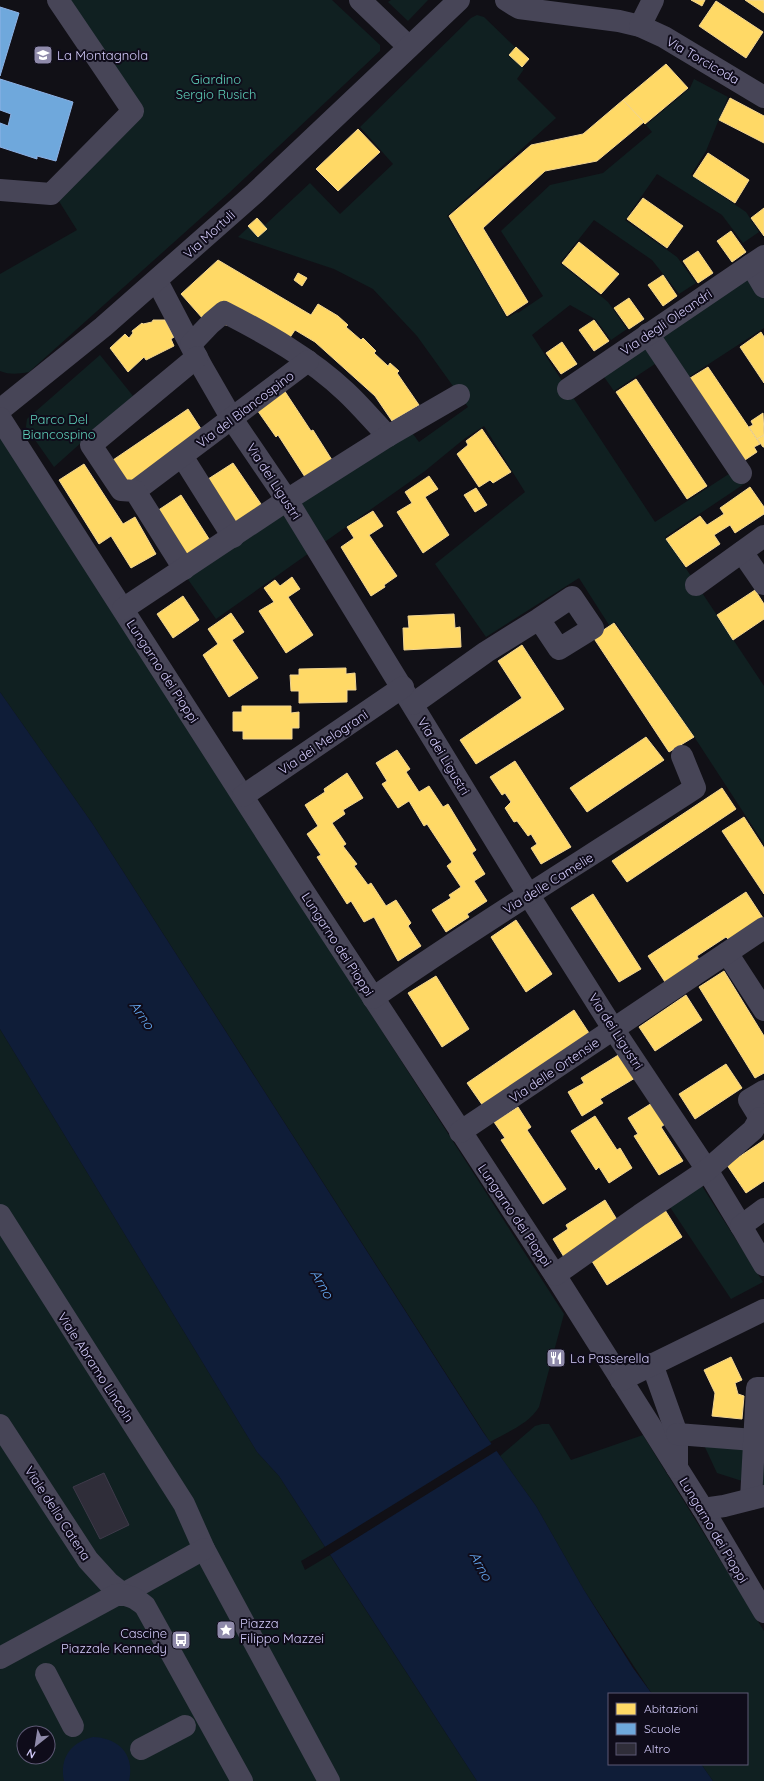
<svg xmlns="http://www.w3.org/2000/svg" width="764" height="1781" viewBox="0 0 764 1781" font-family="Quicksand,sans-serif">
<rect width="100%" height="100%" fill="#111016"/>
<!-- green -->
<g fill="#102021" fill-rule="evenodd">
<path d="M57 0H332L380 45V51L230 192 29 372C18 374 10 375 0 371V274L77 230 57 198 134 111Z"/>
<path d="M391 0H428L408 21 388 2Z"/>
<path d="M477 15 484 17 515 47 508 55 524 69 517 79 556 118 447 216 507 318 517 312 518 313 543 296 501 231 550 185 603 173 652 132 646 125 690 88 694 79 728 97 706 151 691 175 746 212 759 232 743 243 722 215 657 174 625 220 677 257 696 283 679 294 652 260 594 220 560 263 608 302 627 329 611 340 595 319 570 305 532 335 655 522 735 470 744 484 665 537 764 686V844L695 738 615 622 609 625 579 578 486 637 435 564 525 492 484 426 464 439 425 471 216 619 187 578 410 430 419 442 468 407 417 336 373 289 334 269 238 237 258 218 265 225 310 183 340 214 393 164 360 127 471 18Z"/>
<path d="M751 273 764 295V328L678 384 661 360 614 391 602 374Z"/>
<path d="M100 355 133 396 54 467 26 427 27 419Z"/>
<path d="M0 437 564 1314 539 1407C529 1424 507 1432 490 1442L92 823 0 692Z"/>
<path d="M0 1029 257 1452 279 1476 325 1547 301 1561 305 1570 330 1555 477 1781H0ZM24 1733H48V1757H24Z"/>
<path d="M700 1183 763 1282 731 1299 668 1204Z"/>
<path d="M542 1424H549L571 1460 643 1435 764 1631V1781H713L701 1764H747V1694H652L584 1590 536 1506 500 1456 535 1426Z"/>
<path d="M697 1430 764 1434V1488L717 1473Z"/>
</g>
<!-- water -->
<g fill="#0f1d38">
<path d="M0 692 92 823 483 1432 536 1506 584 1590 633 1668 652 1694H609V1764H701L713 1781H477L279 1476 257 1452 0 1029Z"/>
<path d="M93 1737C119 1738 135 1755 129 1781H64C59 1758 71 1742 93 1737Z"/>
</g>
<!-- pier -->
<path fill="#111016" d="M493 1443 498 1450 328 1556 323 1548Z"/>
<!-- homes -->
<g fill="#ffd966" stroke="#f2d592">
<path d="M691 0H705L702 6Z"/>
<path d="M745 0H764V13Z"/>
<path d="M716 1 763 32 746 58 699 26Z"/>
<path d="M516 47 529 59 522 67 509 55Z"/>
<path d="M666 64 688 88 645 124 623 100Z"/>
<path d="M730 98 764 116V143L719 120Z"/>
<path d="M623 100 644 122 597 161 545 171 483 228 528 302 507 316 449 216 531 145 583 134Z"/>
<path d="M358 129 380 152 338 191 316 169Z"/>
<path d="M708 153 749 180 735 203 693 176Z"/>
<path d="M643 198 683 226 667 248 627 219Z"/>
<path d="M764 208V236L751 218Z"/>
<path d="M257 218 267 229 258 237 248 226Z"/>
<path d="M731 231 746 252 732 262 717 241Z"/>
<path d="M579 242 619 274 601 294 562 263Z"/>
<path d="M698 251 713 273 698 283 683 261Z"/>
<path d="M218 260 311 315 318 304 338 316 348 325 346 327 361 340 363 338 376 351 374 353 388 366 390 363 399 371 397 373 419 405 392 421 375 396 315 342 295 330 289 339 204 320 181 294Z"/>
<path d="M298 273 307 278 302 286 294 280Z"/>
<path d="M663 275 677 296 663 306 648 285Z"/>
<path d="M629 298 644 319 629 329 614 308Z"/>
<path d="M153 320H165L174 337 171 339 174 346 146 360 144 357 128 372 110 348 125 334 129 338 133 333 132 331 142 323 143 324 152 322Z"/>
<path d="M594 320 609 341 594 351 579 330Z"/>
<path d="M761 332 764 337V383L740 347Z"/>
<path d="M562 342 577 364 561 374 546 353Z"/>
<path d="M708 367 760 444 754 447 757 452 742 462 687 380Z"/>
<path d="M636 379 707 486 687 499 616 392Z"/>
<path d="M282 387 311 431 313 430 332 460 305 477 278 435 276 437 255 407Z"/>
<path d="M188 409 205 435 130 486 113 460Z"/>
<path d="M763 413 764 435 757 439 749 427 753 425 751 421Z"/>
<path d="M482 429 511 472 493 483 490 480 479 487 457 454 468 445 466 441Z"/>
<path d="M764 435V447H763L757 439Z"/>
<path d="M233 463 263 507 235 525 205 481Z"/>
<path d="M84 464 123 524 135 517 156 554 131 568 111 536 99 544 59 480Z"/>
<path d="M429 476 438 489 425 497 449 535 423 553 397 512 412 503 405 492Z"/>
<path d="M750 487 764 507V514L735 533 730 525 714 535 720 544 686 567 666 539 700 516 707 525 724 514 720 508Z"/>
<path d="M476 488 487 505 475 512 464 495Z"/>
<path d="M181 495 211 542 183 560 154 513Z"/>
<path d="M373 511 383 526 369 535 397 576 384 585 385 587 371 596 341 547 354 538 347 527Z"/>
<path d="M292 577 300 589 288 597 313 635 286 653 259 611 274 602 264 588 275 580 280 586Z"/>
<path d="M755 590 764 604V619L733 640 717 615Z"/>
<path d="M183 596 199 620 173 638 157 614Z"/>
<path d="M231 613 244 632 232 640 258 678 229 697 203 655 218 644 208 629Z"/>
<path d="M454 614 455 628 460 627 461 647 404 650 403 628H409L408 616Z"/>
<path d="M614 623 694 737 669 752 593 637Z"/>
<path d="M522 645 564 709 476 764 460 740 522 698 498 661Z"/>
<path d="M346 668V674L355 673 356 690H347V702L299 703V691H291L290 675H299V669Z"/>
<path d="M242 706H291V713L299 712V728H292V739H243V731H233V712H242Z"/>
<path d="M646 737 664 760 587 812 570 788Z"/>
<path d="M397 750 410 769 406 772 419 792 429 786 443 807 448 804 476 850 472 853 485 874 474 881 487 901 467 914 469 917 446 932 432 910 451 898 449 895 461 887 447 866 452 862 427 824 424 826 409 801 398 808 382 784 387 781 376 763Z"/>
<path d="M515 761 571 847 541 864 531 848 537 844 531 834 528 836 517 821 514 822 505 808 511 802 505 793 502 795 490 777Z"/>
<path d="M347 773 363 798 343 810 345 814 332 823 346 844 343 846 357 864 354 866 368 885 371 883 386 906 396 900 411 923 408 926 421 946 398 961 374 917 364 922 351 901 347 904 317 857 321 855 307 834 318 826 305 805 325 792 324 789Z"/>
<path d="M722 788 736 809 627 882 612 861Z"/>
<path d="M744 817 764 848V894L722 831Z"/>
<path d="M746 892 763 918 729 940 726 937 697 956 699 960 665 982 648 956Z"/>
<path d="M593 894 641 969 619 982 571 908Z"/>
<path d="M516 920 552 974 526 992 491 937Z"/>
<path d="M724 971 764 1036V1073L755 1078 699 987Z"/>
<path d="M436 976 469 1029 442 1047 408 993Z"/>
<path d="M686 995 702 1020 655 1051 639 1027Z"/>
<path d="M574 1010 589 1033 483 1106 467 1083Z"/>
<path d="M620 1054 635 1078 600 1099 603 1103 582 1116 568 1092 584 1083 581 1078Z"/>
<path d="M726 1064 742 1088 695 1119 679 1094Z"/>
<path d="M652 1103 665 1124 661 1127 683 1161 659 1175 634 1136 638 1134 628 1118Z"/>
<path d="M518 1107 531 1127 527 1130 566 1189 543 1204 501 1140 505 1138 494 1122Z"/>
<path d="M595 1116 617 1150 620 1148 632 1168 609 1183 599 1167 596 1170 571 1131Z"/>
<path d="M764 1140V1181L746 1193 727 1165Z"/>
<path d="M605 1200 619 1223 567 1262 553 1239 568 1229 566 1225Z"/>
<path d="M665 1210 682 1237 607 1285 590 1258Z"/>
<path d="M731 1357 742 1380 735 1383 738 1394 744 1396 742 1419 712 1416 715 1393 704 1370Z"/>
</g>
<!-- schools -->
<g fill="#6fa8dc" stroke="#8db2e5">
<path d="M0 7 19 13 0 76Z"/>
<path d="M0 79 73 102 56 161 37 156V159L0 147V123L8 126 11 114 0 110Z"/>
</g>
<!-- building -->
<path fill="#2f2d39" stroke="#3e3a4a" d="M104 1473 129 1525 100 1539 73 1487Z"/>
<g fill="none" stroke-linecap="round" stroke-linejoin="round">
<!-- minor -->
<g stroke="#474557" stroke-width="22">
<path d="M360 0 409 47"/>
<path d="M506 0 519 8 619 21 640 26 664 37 764 97"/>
<path d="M640 26 653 0"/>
<path d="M0 190 51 194 133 111 58 0"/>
<path d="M751 265 764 287"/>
<path d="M157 281 202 367 232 419 287 500 528 894 614 1030 707 1170 741 1226"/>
<path d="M648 334 741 473"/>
<path d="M191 344 211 323 224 312C267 334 310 358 346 392 361 406 374 422 388 436"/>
<path d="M568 389 764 256"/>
<path d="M0 410 103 327 255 193 459 0"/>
<path d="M0 418 304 892 555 1275 703 1509 764 1612"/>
<path d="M182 456 233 537"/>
<path d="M135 491 308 361"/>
<path d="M742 552 764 584"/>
<path d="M184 569 135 491 121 490 91 445 197 357"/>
<path d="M696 585 764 536"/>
<path d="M123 609 287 500 388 436 459 395"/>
<path d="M413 704 486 652 539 619 559 649 593 628 572 597 539 619"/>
<path d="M243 796 403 687"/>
<path d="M727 953 764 1010"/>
<path d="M373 998C478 924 588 858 695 788L682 756"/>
<path d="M764 1091 749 1100 760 1118 764 1115"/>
<path d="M460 1132 764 928"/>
<path d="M764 1209 741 1226 764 1265"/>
<path d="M0 1215 184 1504 204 1549 329 1781"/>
<path d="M555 1275 640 1215 707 1170 753 1130 760 1118"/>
<path d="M652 1364 677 1434V1468"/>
<path d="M621 1380 764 1310"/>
<path d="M0 1425 88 1560 109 1583 123 1594 204 1549"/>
<path d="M677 1434 754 1440"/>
<path d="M751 1499 757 1388H764"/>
<path d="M703 1509 724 1506 764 1496"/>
<path d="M0 1658 116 1595C128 1594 136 1598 145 1606L242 1781"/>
<path d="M46 1674 73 1726"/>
<path d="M141 1749 185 1726"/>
</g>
</g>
<!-- icons -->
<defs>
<symbol id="school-square" viewBox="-11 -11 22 22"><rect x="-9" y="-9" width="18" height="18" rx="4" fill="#8f8aaa" stroke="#0f0c1a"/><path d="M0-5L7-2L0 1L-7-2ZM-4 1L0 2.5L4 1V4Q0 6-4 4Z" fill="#fff"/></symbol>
<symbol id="restaurant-square" viewBox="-11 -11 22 22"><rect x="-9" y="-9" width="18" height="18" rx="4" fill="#8f8aaa" stroke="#0f0c1a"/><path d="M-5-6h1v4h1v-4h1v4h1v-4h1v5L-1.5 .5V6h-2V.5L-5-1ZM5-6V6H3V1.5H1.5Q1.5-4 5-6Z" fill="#fff"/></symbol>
<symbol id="sight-square" viewBox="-11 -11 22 22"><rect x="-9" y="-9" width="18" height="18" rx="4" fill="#8f8aaa" stroke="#0f0c1a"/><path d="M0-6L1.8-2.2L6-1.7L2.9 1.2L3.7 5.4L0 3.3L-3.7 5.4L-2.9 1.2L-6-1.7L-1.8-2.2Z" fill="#fff"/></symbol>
<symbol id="bus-square" viewBox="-11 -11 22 22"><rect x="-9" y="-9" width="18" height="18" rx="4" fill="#8f8aaa" stroke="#0f0c1a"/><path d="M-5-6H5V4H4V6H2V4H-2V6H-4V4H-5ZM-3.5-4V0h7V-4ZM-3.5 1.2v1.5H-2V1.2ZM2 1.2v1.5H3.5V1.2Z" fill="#fff"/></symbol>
</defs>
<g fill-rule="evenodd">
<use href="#school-square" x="32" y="44" width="22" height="22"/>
<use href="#restaurant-square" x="545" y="1347" width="22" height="22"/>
<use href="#sight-square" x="215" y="1619" width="22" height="22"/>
<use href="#bus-square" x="170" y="1629" width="22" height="22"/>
</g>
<g text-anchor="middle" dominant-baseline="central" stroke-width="4" stroke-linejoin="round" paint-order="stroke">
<!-- poi labels -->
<g font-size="13" fill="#d3cbfa" stroke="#0f0c1a" text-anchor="start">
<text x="57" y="55">La Montagnola</text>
<text x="570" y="1358">La Passerella</text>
<text x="240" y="1623">Piazza<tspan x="240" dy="15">Filippo Mazzei</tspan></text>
<text x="167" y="1633" text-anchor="end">Cascine<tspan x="167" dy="15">Piazzale Kennedy</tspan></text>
</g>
<!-- street labels -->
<g font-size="13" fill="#d3cbfa" stroke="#0f0c1a">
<text transform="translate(703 60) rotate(30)">Via Torcicoda</text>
<text transform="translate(209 234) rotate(-42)">Via Mortuli</text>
<text transform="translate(666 322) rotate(-34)">Via degli Oleandri</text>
<text transform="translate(245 409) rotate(-37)">Via del Biancospino</text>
<text transform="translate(274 481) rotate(57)">Via dei Ligustri</text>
<text transform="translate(163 671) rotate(57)">Lungarno dei Pioppi</text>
<text transform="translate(323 742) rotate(-34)">Via dei Melograni</text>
<text transform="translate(444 756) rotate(59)">Via dei Ligustri</text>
<text transform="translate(548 883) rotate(-32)">Via delle Camelie</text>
<text transform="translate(338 944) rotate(57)">Lungarno dei Pioppi</text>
<text transform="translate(616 1031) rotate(57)">Via dei Ligustri</text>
<text transform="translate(554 1070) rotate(-34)">Via delle Ortensie</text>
<text transform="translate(515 1215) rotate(56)">Lungarno dei Pioppi</text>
<text transform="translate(96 1367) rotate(57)">Viale Abramo Lincoln</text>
<text transform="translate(58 1513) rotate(57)">Viale della Catena</text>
<text transform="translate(714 1530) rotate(59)">Lungarno dei Pioppi</text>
</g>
<!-- park labels -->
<g font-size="13" fill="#5fd1bb" stroke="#0f0c1a">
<text x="216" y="79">Giardino<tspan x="216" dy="15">Sergio Rusich</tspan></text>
<text x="59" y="419">Parco Del<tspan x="59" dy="15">Biancospino</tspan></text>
</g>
<!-- water labels -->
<g font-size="14" font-style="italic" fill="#63a6ef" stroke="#0f0c1a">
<text transform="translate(142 1015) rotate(55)">Arno</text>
<text transform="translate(322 1284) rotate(60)">Arno</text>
<text transform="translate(481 1566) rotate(62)">Arno</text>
</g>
</g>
<!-- legend -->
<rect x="608" y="1693" width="140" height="72" fill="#0f0c1a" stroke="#5d5874"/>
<rect x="616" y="1703" width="20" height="12" fill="#ffd966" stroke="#5d5874"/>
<text x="644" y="1713" font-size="12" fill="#d3cbfa">Abitazioni</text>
<rect x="616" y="1723" width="20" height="12" fill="#6fa8dc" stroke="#5d5874"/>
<text x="644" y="1733" font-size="12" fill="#d3cbfa">Scuole</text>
<rect x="616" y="1743" width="20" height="12" fill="#2f2d39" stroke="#5d5874"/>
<text x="644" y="1753" font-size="12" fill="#d3cbfa">Altro</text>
<!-- north arrow -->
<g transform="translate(36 1745) rotate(210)"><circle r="19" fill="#0f0c1a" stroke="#5d5874"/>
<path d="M0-3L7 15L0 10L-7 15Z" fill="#8f8aaa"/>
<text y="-6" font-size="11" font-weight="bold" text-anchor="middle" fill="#d3cbfa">N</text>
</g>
</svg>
